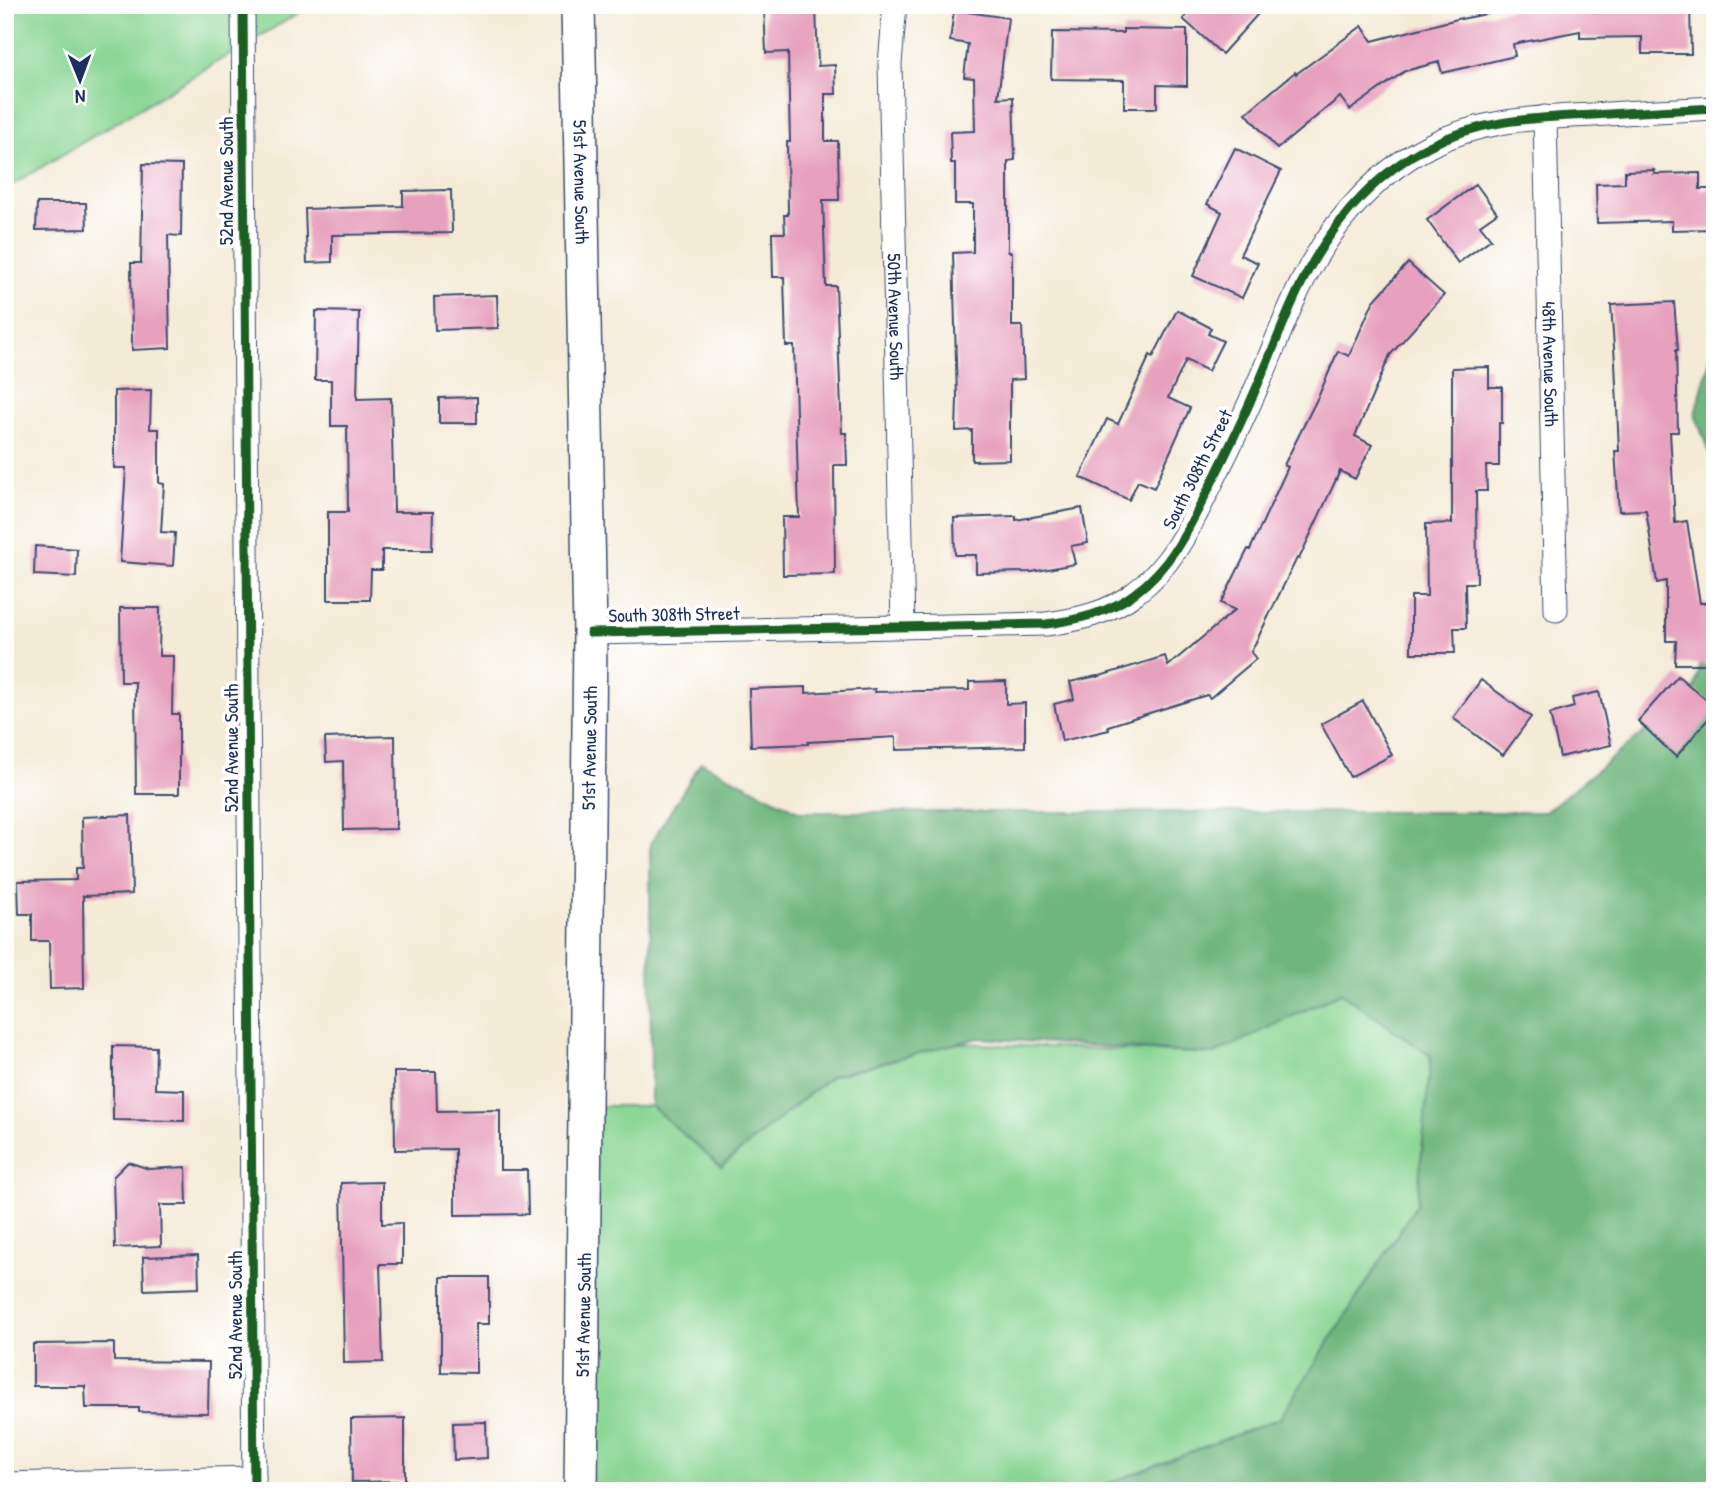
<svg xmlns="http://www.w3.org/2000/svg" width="1720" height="1496" viewBox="0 0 1720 1496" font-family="'Patrick Hand',sans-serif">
<rect width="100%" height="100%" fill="#fff"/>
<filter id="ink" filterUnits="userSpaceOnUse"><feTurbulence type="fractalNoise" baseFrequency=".0143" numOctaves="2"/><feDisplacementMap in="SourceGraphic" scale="14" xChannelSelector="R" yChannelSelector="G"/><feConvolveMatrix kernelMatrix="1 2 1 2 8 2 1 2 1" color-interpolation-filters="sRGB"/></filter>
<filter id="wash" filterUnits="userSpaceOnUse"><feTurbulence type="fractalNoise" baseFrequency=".00686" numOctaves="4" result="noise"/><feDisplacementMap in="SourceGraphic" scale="28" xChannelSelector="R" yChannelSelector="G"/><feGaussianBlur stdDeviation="1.57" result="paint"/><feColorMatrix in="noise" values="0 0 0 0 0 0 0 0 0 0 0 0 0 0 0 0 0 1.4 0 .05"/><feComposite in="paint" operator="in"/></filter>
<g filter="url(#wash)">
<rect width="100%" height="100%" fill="#f4ebd7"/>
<!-- green -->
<g fill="#89d593" stroke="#528278" stroke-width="2">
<path d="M5 5H312L5 189Z"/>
<path d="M1341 992 1431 1056 1417 1204 1280 1419 1089 1491H582L585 1106H651L721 1167 831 1076 957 1043 1214 1054Z"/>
</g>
<!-- forest -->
<g fill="#6eb67d" stroke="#44726e" stroke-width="2">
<path d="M1715 342V469L1695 414Z"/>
<path d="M1715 601V1491H1089L1280 1418 1417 1204 1431 1056 1341 993 1214 1054 978 1038 831 1076 721 1167 651 1106 650 844 701 762 800 812H1545L1694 692Z"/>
</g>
<g id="blocks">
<!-- building -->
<g fill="#e7a1be">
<path d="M764 5H816L818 66 835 65 836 94H825V141H838L839 200H823L826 286H836L842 433H846L847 465H834L835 574 783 575 782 517H799L794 346H786L784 277H773L772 233H785L784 215H788L787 142H790L788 52 766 53Z"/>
<path d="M1195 5H1266L1222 54 1183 19Z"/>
<path d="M1532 5H1690L1691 54H1642V37L1580 38V31L1513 44 1515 56 1442 73 1439 62 1405 71 1350 110 1340 97 1277 149 1246 113 1295 72 1296 74 1362 26 1372 41 1461 18V19Z"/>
<path d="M954 10 1008 18 998 98 1013 97 1015 160 1008 161V252H1012V326H1022L1024 379 1010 380V460L972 461V430L956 431 957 398 953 253 973 252V204H955V163H951L950 132 975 131 974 78 964 77 968 44 950 41Z"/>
<path d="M1123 29 1187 30V86L1157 85V108H1124V80L1051 79 1052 32 1123 33Z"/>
<path d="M1235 148 1281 171 1240 255 1258 263 1242 298 1193 276 1222 212 1207 204Z"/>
<path d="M143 164 182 165 181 236 168 235 170 348 132 350 131 263H141Z"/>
<path d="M1654 170V174L1700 173V189H1715V229L1672 230V221L1597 223 1596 184 1625 183V171Z"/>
<path d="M1476 184 1497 213 1480 225 1491 239 1458 263 1427 220Z"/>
<path d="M451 190 452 233 332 235V262L307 263 305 209 403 206V191Z"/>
<path d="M37 203H86L87 229 36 230Z"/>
<path d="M1408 263 1444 295 1390 355 1355 436 1372 445 1355 479 1340 471 1299 559 1297 558 1251 652 1256 659 1210 698 1207 695 1108 726 1109 730 1062 741 1054 704 1074 699 1070 682 1097 676V677L1165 656 1168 666 1235 610 1221 603 1248 549 1250 550 1288 467 1284 465 1319 395 1338 351 1349 356 1373 302Z"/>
<path d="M497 295 498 328 435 330 434 297Z"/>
<path d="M1674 302 1678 350H1676L1678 432H1670L1675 523 1687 521 1700 603H1715V664H1675L1676 641H1666V581L1657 583 1646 510 1619 511 1615 451H1619L1615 362 1611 305Z"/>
<path d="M1177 310 1211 328 1208 334 1223 341 1208 371 1186 360 1168 398 1190 408 1154 488 1138 481 1129 500 1080 477 1107 419 1118 424 1150 355 1153 357Z"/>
<path d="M316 311 359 312 357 399 391 398 394 512H433L432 550H382V570H371L370 600H328V512H348L347 426H331V380H315Z"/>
<path d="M1489 367V387H1502V423H1499V466H1486L1487 491H1476L1477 583H1465L1466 628H1454L1455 653H1411V596H1427L1426 524 1452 523V368Z"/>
<path d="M151 390 150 429H159V483L164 484 161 532 175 533 173 566 120 562 126 468H114V391Z"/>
<path d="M477 397V423H439V398Z"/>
<path d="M1082 508 1088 543 1071 546 1075 564 1032 572 976 573V555H955L954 518 1016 516V520Z"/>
<path d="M35 546 77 549 76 577 34 575Z"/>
<path d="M120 608H160L159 656H173L172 714H179V794H136L135 682H121Z"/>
<path d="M1678 676 1715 707V711L1676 757 1638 721Z"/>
<path d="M1481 680 1531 717 1503 755 1453 718Z"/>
<path d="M1006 681V704L1025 703V747L896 750V737L808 742V744L751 746 749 689 806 687V693L875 689V692L969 690V682Z"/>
<path d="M1599 692 1611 745 1560 757 1550 714 1574 707 1572 698Z"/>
<path d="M1363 701 1392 755 1350 777 1321 724Z"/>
<path d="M395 736 396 829 344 830 343 761 326 762 325 738Z"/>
<path d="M130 815 132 894 83 896 84 988 50 989 49 941H32V914H19L18 881 76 880V868H83L82 817Z"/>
<path d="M113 1046 156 1047 155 1089 184 1090V1121L113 1120Z"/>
<path d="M394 1072H436L437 1111 500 1110V1170H527L528 1214 455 1215V1149L395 1150Z"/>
<path d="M128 1162 149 1169 186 1167 187 1205H160L161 1246 115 1248 113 1177Z"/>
<path d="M382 1182V1224L402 1223V1264H380L383 1362 344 1363 341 1183Z"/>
<path d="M198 1255 199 1288 144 1290 143 1257Z"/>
<path d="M441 1277H489V1324H476V1373L441 1372Z"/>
<path d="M114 1343V1361L209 1362 208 1413 139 1412V1408H86L85 1386H33V1344Z"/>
<path d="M405 1418V1481L352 1482 351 1419Z"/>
<path d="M486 1422 487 1458 454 1460 453 1423Z"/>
</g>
</g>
</g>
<g filter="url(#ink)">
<use href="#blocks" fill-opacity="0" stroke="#3c4b70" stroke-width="2"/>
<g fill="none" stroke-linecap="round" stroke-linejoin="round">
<defs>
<g id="street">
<path d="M243 5 254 1491"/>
<path id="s1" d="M895 5 890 64 903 627"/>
<path id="s2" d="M1545 117 1556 610"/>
<path d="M590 633 1046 624C1078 620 1109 613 1135 593 1172 566 1190 526 1210 486 1226 454 1241 423 1255 391 1275 347 1290 301 1314 260 1341 214 1380 171 1429 146 1481 119 1536 118 1593 115 1634 112 1674 110 1715 108"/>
<path d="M5 1484 254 1478"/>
</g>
<g id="secondary">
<path id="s3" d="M578 5 590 633 581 1491"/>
</g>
</defs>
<!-- street casing -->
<use href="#street" stroke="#3c4b70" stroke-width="25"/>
<!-- secondary casing -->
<use href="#secondary" stroke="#3c4b70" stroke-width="36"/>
<!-- street -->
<use href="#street" stroke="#fff" stroke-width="23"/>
<!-- secondary -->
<use href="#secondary" stroke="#fff" stroke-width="33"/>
<defs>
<g id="cycleway">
<path d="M243 5 254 1491"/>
<path d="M590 633 1046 624C1078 620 1109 613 1135 593 1172 566 1190 526 1210 486 1226 454 1241 423 1255 391 1275 347 1290 301 1314 260 1341 214 1380 171 1429 146 1481 119 1536 118 1593 115 1634 112 1674 110 1715 108"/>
</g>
</defs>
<!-- cycleway casing -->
<use href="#cycleway" stroke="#fff" stroke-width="13"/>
<!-- cycleway -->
<use href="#cycleway" stroke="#1b5e20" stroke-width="9"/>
</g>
</g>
<g text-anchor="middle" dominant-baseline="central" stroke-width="7" stroke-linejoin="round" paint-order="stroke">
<!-- street labels -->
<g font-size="19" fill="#1b2f5e" stroke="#fff">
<text transform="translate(226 181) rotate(-90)">52nd Avenue South</text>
<text stroke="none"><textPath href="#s3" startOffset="177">51st Avenue South</textPath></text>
<text stroke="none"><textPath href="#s1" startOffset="312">50th Avenue South</textPath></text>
<text stroke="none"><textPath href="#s2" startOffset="247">48th Avenue South</textPath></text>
<text transform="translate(1197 469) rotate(-63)">South 308th Street</text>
<text transform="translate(674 614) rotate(-1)">South 308th Street</text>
<text transform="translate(231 748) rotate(-90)">52nd Avenue South</text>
<text transform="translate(589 748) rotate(-89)">51st Avenue South</text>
<text transform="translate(235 1315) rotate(-90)">52nd Avenue South</text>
<text transform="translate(583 1315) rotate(-89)">51st Avenue South</text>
</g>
</g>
<!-- margin -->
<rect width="1720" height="1496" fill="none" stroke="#fff" stroke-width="28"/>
<!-- north arrow -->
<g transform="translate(80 80) rotate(179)" stroke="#ffffff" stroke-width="5" paint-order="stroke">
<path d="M0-5L12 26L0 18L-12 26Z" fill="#1b2f5e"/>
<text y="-10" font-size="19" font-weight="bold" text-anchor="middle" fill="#1b2f5e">N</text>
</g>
</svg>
